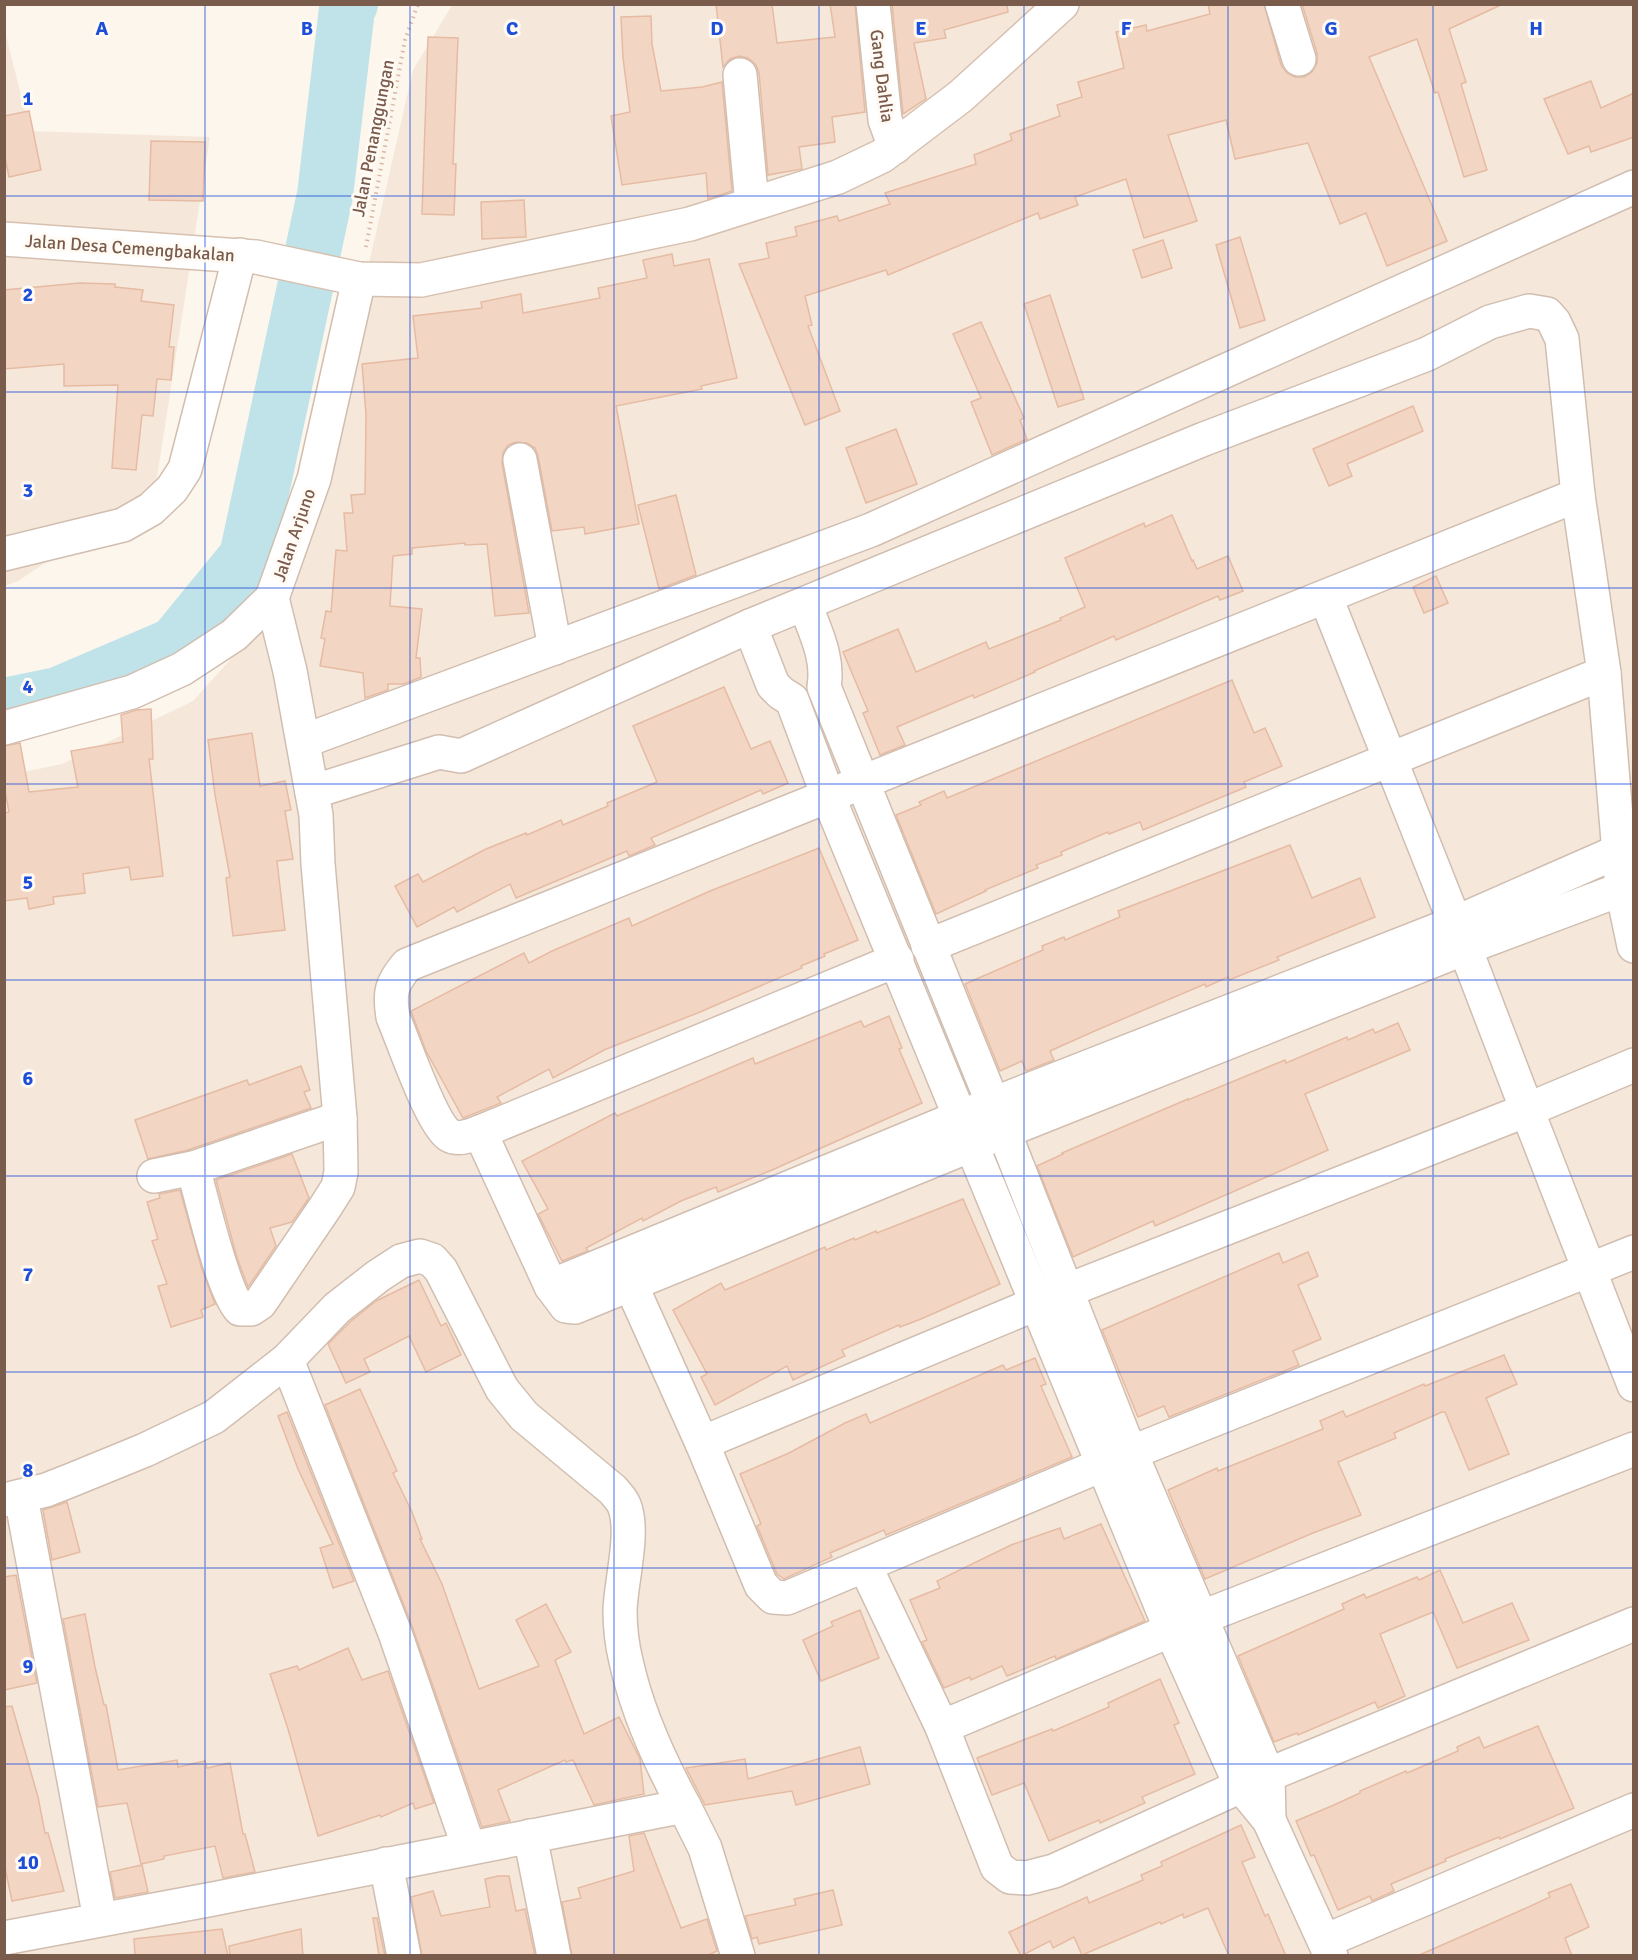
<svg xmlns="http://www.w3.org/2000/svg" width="1638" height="1960" viewBox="0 0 1638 1960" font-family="Signika,sans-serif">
<rect width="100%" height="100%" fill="#fdf6ec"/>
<!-- residential -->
<g fill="#f5e8da">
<path d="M452 5H1633V1955L5 1956V776L62 764 193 701 295 588 413 70Z"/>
<path d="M4 27 30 131 210 137 155 490 18 581 5 586Z"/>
</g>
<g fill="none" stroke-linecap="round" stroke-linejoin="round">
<!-- river -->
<path stroke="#bfe3e8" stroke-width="56" d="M4 706 58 695 175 645 247 557 325 195 347 9 350 4"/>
</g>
<!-- building -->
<g fill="#f3d5c3" stroke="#e6bba3" stroke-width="1.5">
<path d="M716 4H772L777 43 835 37 830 4H855L865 112 832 117 835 142 799 147 802 169 768 175 759 73 756 65 748 58 739 56 730 59 723 67Z"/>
<path d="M892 4H1007L1008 12 944 30 946 38 914 43 926 99 903 114Z"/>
<path d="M1208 4H1264L1281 65 1287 73 1295 77H1304L1312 72 1317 63V53L1302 4H1503L1449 29 1466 82 1461 84 1487 170 1464 177 1438 92 1435 93 1417 39 1369 57 1447 241 1387 266 1366 213 1340 224 1308 143 1235 159 1226 120 1168 135 1197 221 1144 238 1126 179 1075 197 1078 205 1040 219 1038 213 888 275 886 270 805 296 812 325 808 326 840 411 805 425 739 264 769 258 766 243 797 236 795 227 837 216 839 221 890 204 885 193 976 164 974 155 1012 140 1010 134 1060 116 1057 105 1082 97 1078 82 1124 68 1116 32 1146 25 1147 31 1210 14Z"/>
<path d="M651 16 652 44 661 91 702 87 722 82 732 191 708 199 706 173 622 185 611 116 630 112 623 58 621 17Z"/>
<path d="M428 37 458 38 453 164H456L454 215 422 214Z"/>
<path d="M1591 81 1601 108 1634 93V137L1591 152 1589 146 1568 154 1544 99Z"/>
<path d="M29 111 41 170 9 177 4 153V116Z"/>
<path d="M151 141 205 142 203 201 149 200Z"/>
<path d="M524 200 526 237 482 239 481 202Z"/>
<path d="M1240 237 1265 320 1240 328 1216 245Z"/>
<path d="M1163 240 1172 268 1142 278 1133 250Z"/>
<path d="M672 254 674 266 709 259 737 378 701 386 702 389 616 406 639 524 585 534 584 527 552 531 538 456 535 448 527 443 516 442 508 445 503 453 502 463 529 613 495 616 487 544 465 545V543L412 548V554L393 556 390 606 422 609 416 658H420L421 677 404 684H388V690L365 698 363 673 320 666 325 639 321 638 326 611 331 612 336 550 347 551 344 513H353L351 495 365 494 366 415 362 364 418 358 413 316 482 308 481 302 521 294 523 313 600 298 598 288 647 278 643 260Z"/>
<path d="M80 283 115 284V287L143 290 141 301 174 305 169 347H174L171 380 157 379 153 416 142 415 136 470 112 468 118 385 64 386V364L4 369V290Z"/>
<path d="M1050 295 1084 399 1058 407 1024 304Z"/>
<path d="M981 322 1024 418 1020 420 1027 439 992 455 971 402 981 398 953 334Z"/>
<path d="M1413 406 1423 431 1347 464 1352 476 1329 486 1313 449Z"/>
<path d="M896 429 917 484 866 503 846 448Z"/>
<path d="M676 495 696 575 659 589 638 505Z"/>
<path d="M1172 515 1192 561 1193 560 1197 569 1228 556 1243 591 1220 600 1218 596 1116 640 1114 636 1034 671 1035 672 974 698 973 695 897 727 905 745 880 755 863 713 868 711 843 652 898 629 916 672 986 642 989 649 1061 620 1060 618 1085 607 1065 558 1144 523 1145 527Z"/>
<path d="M1436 576 1448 603 1424 613 1413 587Z"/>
<path d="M1232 680 1254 733 1265 728 1282 766 1244 782 1246 787 1143 830 1140 822 1109 834 1108 832 1061 852 1062 855 1036 865 1038 868 985 890 986 891 936 914 896 815 921 805 919 802 944 791 947 798Z"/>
<path d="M724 687 751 749 770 741 788 783 763 794 761 790 651 838 655 845 629 856 627 851 516 898 510 884 457 912 454 907 417 927 395 886 418 874 423 882 486 849 526 833 527 835 561 820 563 825 608 806 607 803 657 782 633 726Z"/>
<path d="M151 709 153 759H149L163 876 131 880 129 867 83 874 85 893 53 897 54 904 29 909 27 898 4 901V813L9 812 4 786V746L20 743 29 792 78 787 71 751 123 742 121 715 136 710Z"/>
<path d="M252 733 260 786 285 781 291 810 285 811 293 859 277 861 285 930 233 936 226 878 230 877 215 795 208 740Z"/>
<path d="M1290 845 1312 898 1360 878 1375 917 1277 957 1279 960 1229 980 1228 977 1206 987 1205 984 1097 1030 1050 1051 1054 1060 1026 1071 1022 1061 1000 1071 965 984 1043 950 1042 946 1064 937 1065 940 1120 917 1118 911Z"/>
<path d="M819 848 858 940 824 954 825 956 801 966 802 968 700 1012 604 1050 553 1078 549 1069 497 1097 501 1103 463 1118 426 1051 411 1011 524 953 529 963 552 951 629 918 632 926 710 891Z"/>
<path d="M889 1016 902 1048 899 1049 922 1103 772 1170 718 1192 716 1187 681 1201 643 1221 642 1218 586 1248 588 1251 562 1261 538 1214 548 1209 522 1161 615 1113 617 1116 753 1058 755 1064 861 1021 864 1027Z"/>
<path d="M1398 1023 1410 1050 1305 1094 1328 1150 1155 1226 1153 1221 1073 1257 1037 1166 1063 1154 1062 1153 1188 1099V1100L1285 1060 1286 1063 1347 1037 1348 1040 1373 1029 1375 1033Z"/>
<path d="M301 1066 310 1090 304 1092 311 1108 188 1150 148 1159 135 1120 247 1080 249 1085Z"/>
<path d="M292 1154 309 1198 292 1222 270 1228 276 1246 248 1287 237 1258 216 1180Z"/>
<path d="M180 1190 202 1269 215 1304 201 1310 203 1317 171 1327 158 1286 167 1284 152 1241 158 1239 147 1202 160 1198 159 1194Z"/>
<path d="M963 1199 1000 1284 921 1319 900 1327 899 1325 842 1350 845 1356 793 1380 787 1366 715 1405 701 1377 707 1374 673 1310 721 1283 725 1290 825 1247 826 1250 854 1238 855 1240 876 1231 877 1233Z"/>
<path d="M1308 1252 1318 1276 1298 1285 1321 1339 1293 1351 1299 1365 1169 1417 1164 1406 1138 1417 1102 1330 1279 1253 1283 1263Z"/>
<path d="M419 1280 441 1326 446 1323 461 1355 426 1372 409 1336 364 1359 370 1372 346 1383 328 1344 350 1322 376 1301Z"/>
<path d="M1504 1355 1517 1384 1486 1398 1509 1454 1469 1470 1445 1412H1442L1394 1433 1396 1438 1338 1462 1361 1515 1313 1533 1205 1579 1168 1490 1217 1468 1218 1471 1323 1429 1320 1421 1343 1411 1346 1417 1424 1384 1425 1386Z"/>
<path d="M1035 1358 1046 1384 1041 1386 1072 1457 886 1535 884 1530 830 1553 832 1557 784 1579 777 1574 757 1526 761 1524 740 1474 789 1453 845 1423 866 1414 870 1423 1003 1365 1006 1370Z"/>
<path d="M360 1389 397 1471 393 1473 412 1512 422 1539H420L442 1584 479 1689 539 1666 516 1620 546 1604 571 1652 555 1660 584 1734 619 1717 640 1759 644 1794 594 1805 573 1760 566 1762 565 1760 498 1790 510 1821 482 1827 412 1626 325 1405Z"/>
<path d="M287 1412 354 1581 333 1588 320 1548 333 1544 298 1469 278 1416Z"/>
<path d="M67 1502 80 1552 52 1560 43 1510Z"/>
<path d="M1101 1524 1145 1621 1056 1659 1055 1656 1007 1676 1002 1666 971 1680 970 1677 944 1688 922 1642 927 1640 910 1600 940 1588 937 1581 1011 1545 1060 1528 1064 1539Z"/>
<path d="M1440 1570 1463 1623 1512 1603 1529 1640 1457 1668 1433 1612 1380 1634 1405 1696 1378 1708 1375 1702 1298 1735 1297 1733 1274 1742 1238 1656 1344 1609 1342 1604 1364 1594 1366 1598 1417 1577 1419 1580Z"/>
<path d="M16 1575 37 1683 4 1690V1577Z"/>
<path d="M860 1610 879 1658 821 1681 803 1640 833 1626 831 1622Z"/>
<path d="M85 1614 95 1667 104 1705H106L118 1770 177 1760 178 1767 205 1761 207 1768 230 1763 243 1834H245L255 1872 223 1878 215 1846 164 1856V1859L141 1864 127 1803 98 1807 63 1619Z"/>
<path d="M348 1648 362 1680 388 1671 434 1803 415 1809 413 1803 381 1817 380 1815 318 1836 288 1729 270 1674 297 1666 299 1670Z"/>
<path d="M1160 1679 1179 1723 1174 1725 1195 1774 1142 1797 1145 1803 1100 1823 1099 1820 1049 1841 1024 1783 992 1795 977 1758 1052 1729 1053 1731 1109 1707 1108 1703Z"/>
<path d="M12 1706 38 1797 45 1833H48L64 1891 12 1901 4 1863V1707Z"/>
<path d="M1538 1726 1574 1808 1500 1839 1499 1837 1445 1859 1446 1861 1391 1884 1394 1891 1372 1901 1370 1896 1338 1910 1314 1855 1311 1856 1296 1821 1334 1805 1360 1793V1791L1406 1771 1407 1773 1458 1751 1457 1747 1479 1737 1484 1748Z"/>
<path d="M860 1747 870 1784 796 1805 792 1791 705 1805 686 1768 745 1759 748 1779Z"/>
<path d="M1241 1825 1255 1857 1242 1862 1265 1916 1268 1914 1286 1956H1229L1208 1908 1184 1918 1183 1914 1161 1924 1160 1922 1082 1955 1074 1937 1053 1948 1050 1941 1021 1956 1009 1932 1087 1897 1089 1903 1143 1880 1141 1875 1162 1866 1161 1862Z"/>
<path d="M644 1833 681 1928 707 1919 717 1951 706 1956H572L562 1902 581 1898 578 1888 634 1871 629 1836Z"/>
<path d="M142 1865 148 1892 115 1898 110 1872Z"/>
<path d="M498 1876H509L516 1911 525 1909 535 1956H422L411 1897 433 1891 441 1916 490 1907 485 1879Z"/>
<path d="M1571 1884 1589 1927 1565 1938 1572 1956H1417L1524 1909 1550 1897 1548 1893Z"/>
<path d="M833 1890 842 1925 759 1944 757 1937 752 1939 745 1916 796 1905 794 1899Z"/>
<path d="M373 1918H377L385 1956H379Z"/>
<path d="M222 1929 228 1956H135L134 1939Z"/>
<path d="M301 1929 303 1956H230L229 1946Z"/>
</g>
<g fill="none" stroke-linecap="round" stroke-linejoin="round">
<defs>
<g id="street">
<path d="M873 4 885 120 895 147"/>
<path d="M1282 4 1299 59"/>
<path d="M740 75 752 204"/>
<path d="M520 460 555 648"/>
<path d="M1578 495 407 965C391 984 389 993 393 1017 403 1040 431 1123 449 1135 459 1141 471 1135 480 1132L551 1286 566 1306 575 1307 1003 1132 1465 948 1622 889"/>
<path d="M4 554 123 525 151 509 172 489 185 469 240 255"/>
<path d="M805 604C815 632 829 657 824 687L993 1104 1124 1437 1268 1775 1269 1820"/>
<path d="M750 626 773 685 781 693 792 700 828 796 1171 1630 1241 1786 1269 1820 1331 1956"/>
<path d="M4 728 132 692 182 669 234 635 272 598"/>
<path d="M304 741 871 530 1634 187"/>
<path d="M312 792 439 752 461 756 750 626 1204 439 1396 366 1427 354 1490 322 1529 311 1547 314 1554 322 1562 339 1578 495 1604 673 1622 889 1634 946"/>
<path d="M928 946 1604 673"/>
<path d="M1634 1065 1527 1110 1634 1385"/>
<path d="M480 1132 897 960"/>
<path d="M193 1168C202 1198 222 1290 240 1309H251L260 1303 326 1206 338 1187 341 1172 340 1118 318 864 316 815 290 671 272 598 314 479 359 279"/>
<path d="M154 1176 193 1168 340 1118"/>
<path d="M631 1285 702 1443 761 1585 773 1597 787 1598 1130 1453 1634 1252"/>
<path d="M551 1286 960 1117 1455 923 1619 851"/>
<path d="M1066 1291 1527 1110 1465 948 1326 598"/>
<path d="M287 1360 395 1633 469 1848"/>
<path d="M702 1443 1038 1303"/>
<path d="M21 1497 100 1919"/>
<path d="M4 1500 46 1490 74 1479 145 1450 214 1417 287 1360 337 1308 378 1276 401 1261 420 1256 432 1260 441 1270 502 1389 524 1416 613 1490C617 1495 622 1500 624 1505 635 1531 621 1581 620 1610 620 1626 622 1645 626 1661 637 1712 659 1760 684 1806"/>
<path d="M865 1566 942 1727 997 1867 1010 1877 1027 1878 1054 1871 1241 1786 1634 1624"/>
<path d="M942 1727 1200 1618 1634 1449"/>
<path d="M530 1836 554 1956"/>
<path d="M386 1864 404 1956"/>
<path d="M4 1938 213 1899 684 1806 705 1848 738 1956"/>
<path d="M1325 1941 1634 1810"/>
</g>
<path id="secondary" d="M4 239 256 257 359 279 421 280 690 224 838 177 882 156 961 96 1062 4"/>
</defs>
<!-- street casing -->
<use href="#street" stroke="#d1beb0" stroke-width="36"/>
<!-- secondary casing -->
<use href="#secondary" stroke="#d6c0b0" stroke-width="36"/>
<!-- path -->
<path stroke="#d9b8a5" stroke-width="4" stroke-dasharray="1.5 4.5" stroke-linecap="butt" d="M366 247 405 40 418 4"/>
<!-- street -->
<use href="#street" stroke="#fff" stroke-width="33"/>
<!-- secondary -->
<use href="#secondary" stroke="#fff" stroke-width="33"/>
</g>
<!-- grid -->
<path fill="none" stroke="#1d4ed8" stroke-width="1.5" stroke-opacity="0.55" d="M205 4V1956M410 4V1956M614 4V1956M819 4V1956M1024 4V1956M1228 4V1956M1433 4V1956M4 196H1634M4 392H1634M4 588H1634M4 784H1634M4 980H1634M4 1176H1634M4 1372H1634M4 1568H1634M4 1764H1634"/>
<g text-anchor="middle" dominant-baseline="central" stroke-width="6" stroke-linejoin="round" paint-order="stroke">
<!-- street labels -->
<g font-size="18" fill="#7a5c4d" stroke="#fffaf3">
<text transform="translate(882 76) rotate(83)">Gang Dahlia</text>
<text transform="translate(373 138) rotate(-79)">Jalan Penanggungan</text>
<text transform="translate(130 248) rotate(4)">Jalan Desa Cemengbakalan</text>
<text transform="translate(294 535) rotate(-71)">Jalan Arjuno</text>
</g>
</g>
<g font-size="20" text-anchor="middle" font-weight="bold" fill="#1d4ed8" stroke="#fffaf3" stroke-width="6" stroke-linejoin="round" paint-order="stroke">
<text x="102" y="35">A</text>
<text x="307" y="35">B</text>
<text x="512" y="35">C</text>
<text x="717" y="35">D</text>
<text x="921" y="35">E</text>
<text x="1126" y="35">F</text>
<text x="1331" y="35">G</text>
<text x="1536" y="35">H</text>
<text x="28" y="105">1</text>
<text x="28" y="301">2</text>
<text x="28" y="497">3</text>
<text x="28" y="693">4</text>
<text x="28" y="889">5</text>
<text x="28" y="1085">6</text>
<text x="28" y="1281">7</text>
<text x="28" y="1477">8</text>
<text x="28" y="1673">9</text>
<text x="28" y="1869">10</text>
</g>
<!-- border -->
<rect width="1638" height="1960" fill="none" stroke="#7a5c4d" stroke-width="12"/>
</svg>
